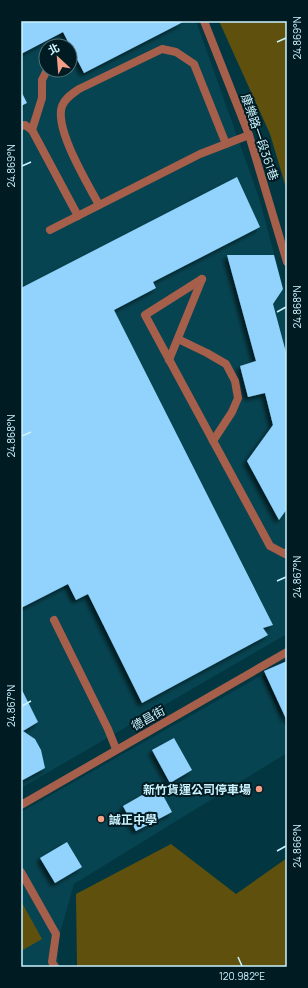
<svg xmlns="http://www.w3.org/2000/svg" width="308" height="988" viewBox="0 0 308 988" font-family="Manrope,'Noto Sans TC',sans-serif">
<defs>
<filter id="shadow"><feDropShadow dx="-3.5" dy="3.5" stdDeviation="2" flood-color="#0009"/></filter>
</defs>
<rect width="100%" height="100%" fill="#023641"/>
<!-- built -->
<g fill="#074451" fill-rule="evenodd">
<path d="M21 21H196L259 198 287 302V634L21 788ZM46 46H70V70H46Z"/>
<path d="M262 675 287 730V753L74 884 59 937 58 961 61 967H21V812Z"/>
</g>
<!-- green -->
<g fill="#5f510d">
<path d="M219 21H287V191L270 134Z"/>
<path d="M171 844 236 894 287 858V967H77L76 894Z"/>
<path d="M21 901 42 939 21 951Z"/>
</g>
<!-- building -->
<g fill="#91d3fd" filter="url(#shadow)">
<path d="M21 21H185L84 73 63 32 21 54Z"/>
<path d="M21 91 27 103 21 106Z"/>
<path d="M237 177 260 227 153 282 156 288 114 310 273 625 263 628 268 635 142 703 88 594 76 600 68 584 21 608V288Z"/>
<path d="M227 255H274L283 289 273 304 287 356V509L279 520 247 461 273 425 265 393 248 397 240 366 256 361Z"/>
<path d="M287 661V721L264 671Z"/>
<path d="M21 688 38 722 23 731 35 739 41 750 45 768 21 781Z"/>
<path d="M174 738 192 770 170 783 152 750Z"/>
<path d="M158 786 172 812 136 831 123 806Z"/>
<path d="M67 842 82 867 55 883 40 858Z"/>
</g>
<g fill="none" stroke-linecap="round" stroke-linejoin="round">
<!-- service -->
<g stroke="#a65f4a" stroke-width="8">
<path d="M204 21 249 135 287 262"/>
<path d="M21 126 25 125 32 130 78 216"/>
<path d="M32 130 42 98V80L47 70"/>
<path d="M99 205C88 184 54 129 62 106 65 98 72 94 79 89L162 49 176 52 194 64 226 144"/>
<path d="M50 230 200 154 249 135"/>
<path d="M202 279 145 315 270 546 285 554 287 552"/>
<path d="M178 339 207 353 226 364 235 381 238 398 232 412 213 441"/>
<path d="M169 360 202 279"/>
<path d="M54 620 108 729 116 749"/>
<path d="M21 872 56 934 52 962 55 967"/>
</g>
<!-- minor -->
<path stroke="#a65f4a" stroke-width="8" d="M21 805 287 652"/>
</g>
<!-- ticks -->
<path fill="none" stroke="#cbf3ff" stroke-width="1.5" d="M277 42 286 38M22 166 31 162M277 312 286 307M22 436 31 432M277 581 286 577M22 706 31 701M277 851 286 846M238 957 242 966"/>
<!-- markers -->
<g fill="#f49f86" stroke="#011b22" stroke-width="1.5">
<circle cx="259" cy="789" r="4"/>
<circle cx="101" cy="819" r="4"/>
</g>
<g text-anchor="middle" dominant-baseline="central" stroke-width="4" stroke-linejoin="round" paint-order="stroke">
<!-- street labels -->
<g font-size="12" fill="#cbf3ff" stroke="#011b22">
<text transform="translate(260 137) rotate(71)">康樂路一段361巷</text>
<text transform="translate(148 718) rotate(-29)">德昌街</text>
</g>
<!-- poi labels -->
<g font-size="12" font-weight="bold" fill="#cbf3ff" stroke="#011b22" text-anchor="end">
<text x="251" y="789">新竹貨運公司停車場</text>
<text x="109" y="819" text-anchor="start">誠正中學</text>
</g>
</g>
<!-- border -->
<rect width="308" height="988" fill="none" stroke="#011b22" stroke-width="44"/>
<!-- north arrow -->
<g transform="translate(58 58) rotate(334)"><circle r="19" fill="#011b22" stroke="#52717a"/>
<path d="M0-3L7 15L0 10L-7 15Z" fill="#f49f86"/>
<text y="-6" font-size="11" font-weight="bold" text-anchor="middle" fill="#cbf3ff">北</text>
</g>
<rect x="22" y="22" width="264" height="944" fill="none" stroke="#cbf3ff" stroke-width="1.5"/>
<g font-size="10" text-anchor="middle" fill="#cbf3ff">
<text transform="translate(297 38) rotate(-90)" y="4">24.869°N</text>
<text transform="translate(11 166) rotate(-90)" y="4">24.869°N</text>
<text transform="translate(297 307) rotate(-90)" y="4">24.868°N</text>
<text transform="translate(11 436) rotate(-90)" y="4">24.868°N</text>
<text transform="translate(297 577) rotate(-90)" y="4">24.867°N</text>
<text transform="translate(11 706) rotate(-90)" y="4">24.867°N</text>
<text transform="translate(297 846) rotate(-90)" y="4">24.866°N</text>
<text x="242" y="980">120.982°E</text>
</g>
</svg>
